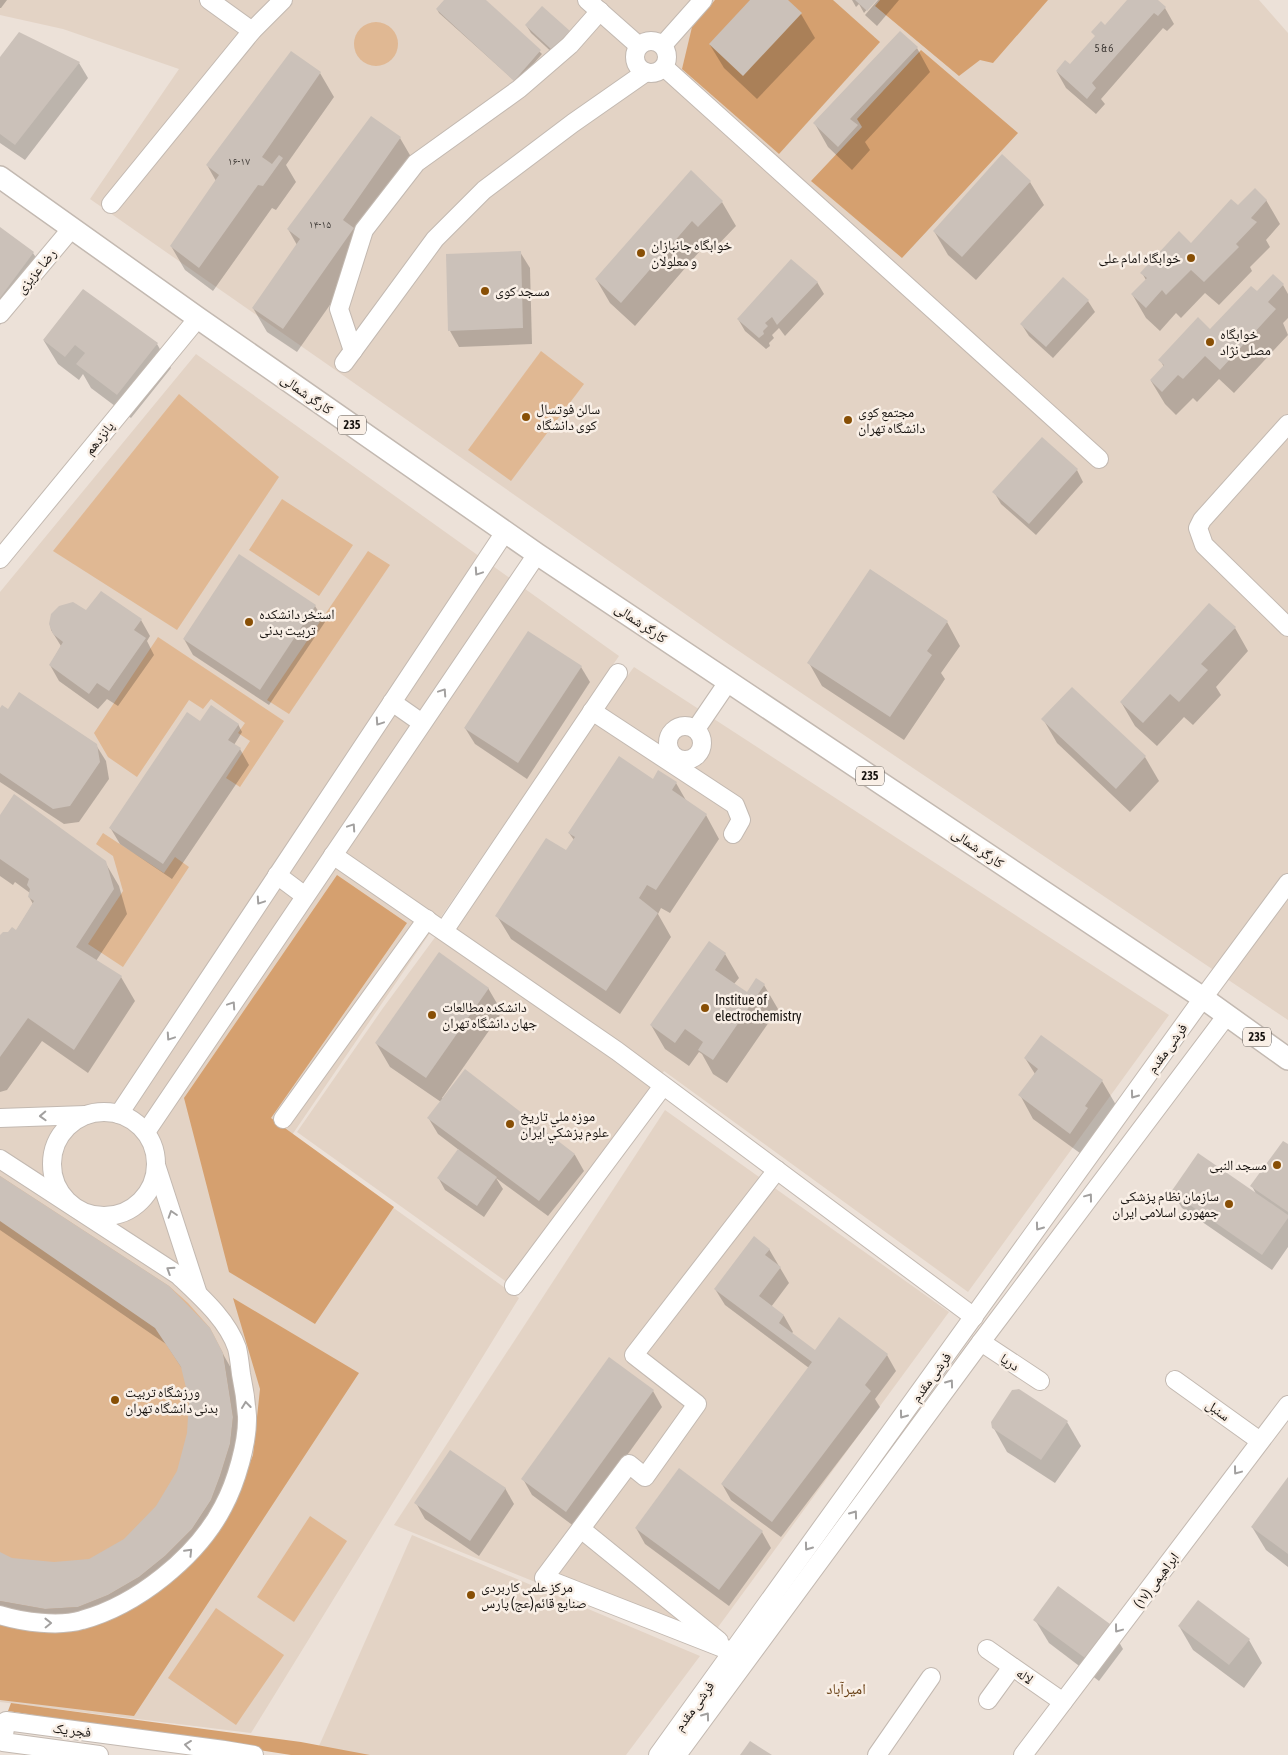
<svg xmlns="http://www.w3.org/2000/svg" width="1288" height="1755" viewBox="0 0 1288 1755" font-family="'Asap Condensed','Noto Naskh Arabic',sans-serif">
<rect width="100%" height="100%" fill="#ece1d8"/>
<!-- built -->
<g fill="#e3d3c5">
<path d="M0 0H1259L1288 33V1020L724 641 90 199 179 69 63 29 0 15Z"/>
<path d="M196 354 619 656 292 1135 519 1298 251 1733 0 1702V592Z"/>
<path d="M634 667 1169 1015 968 1292 664 1071 508 1283 297 1132 383 1008Z"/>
<path d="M665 1110 949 1312 702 1649 394 1525Z"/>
<path d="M412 1535 700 1656 626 1755H359L319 1746Z"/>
</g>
<!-- green -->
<g fill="#e0b893">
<circle cx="376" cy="44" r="22"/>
<path d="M541 351 584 384 511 481 468 450Z"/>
<path d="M179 394 279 477 177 630 53 551Z"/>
<path d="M282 499 353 545 319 596 249 550Z"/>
<path d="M368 551 390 565 289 714 267 700Z"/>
<path d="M158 637 284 721 240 787 226 778 250 741 238 733 245 723 211 699 203 709 189 700 137 777 108 757 94 733Z"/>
<path d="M103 833 164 873 175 857 189 867 123 967 88 944 123 891 113 856 96 844Z"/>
<path d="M0 1176 169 1286 188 1303 210 1328 223 1353 233 1417 230 1444 220 1476 211 1500 192 1529 165 1556 139 1577 108 1595 78 1607 45 1609 0 1601Z"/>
<path d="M310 1516 347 1541 294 1622 257 1597Z"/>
<path d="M216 1608 284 1655 236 1725 168 1678Z"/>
</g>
<!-- forest -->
<g fill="#d5a06f">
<path d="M715 0H833L880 42 779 154 682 69 692 27Z"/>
<path d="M880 0H1048L993 63 980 60 959 76 875 6Z"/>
<path d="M921 50 1018 133 902 258 811 181 862 127 857 119Z"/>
<path d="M337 875 407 923 271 1118 394 1207 315 1324 229 1272 184 1098Z"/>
<path d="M233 1298 359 1373 134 1716 0 1700V1624L52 1631 194 1558 231 1512 253 1455 260 1389Z"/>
<path d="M11 1703 301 1742 370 1755H291L8 1711Z"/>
</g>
<!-- shadow -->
<g fill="#0003">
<path d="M0 0H7L1 8H0Z"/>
<path d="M445 0H484L542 54 517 83 439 13 437 9Z"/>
<path d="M752 0H786L801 14 815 38 757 99 724 68 710 45Z"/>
<path d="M852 0H875L864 13 859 4 856 7Z"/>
<path d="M878 0H899L877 26 865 15Z"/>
<path d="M1129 0H1156L1165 8 1174 24 1167 31 1163 28 1101 99 1105 104 1096 114 1066 88 1057 72 1070 66 1096 37 1093 32 1106 26Z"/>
<path d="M526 25 569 32 573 39 557 57 531 33Z"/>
<path d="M917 48 930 72 865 142 870 150 852 170 828 147 815 124Z"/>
<path d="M291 53 320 73 334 97 286 165 296 182 276 210 272 208 213 291 185 270 171 246 216 181 207 165Z"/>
<path d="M0 59 79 63 88 78 25 160 0 143Z"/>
<path d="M400 138 414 162 360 239 367 252 297 352 267 332 253 308 297 245 288 229Z"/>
<path d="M1030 182 1044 205 976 280 948 255 934 231Z"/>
<path d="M1266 200 1280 224 1266 240 1270 247 1250 267 1252 271 1219 305 1205 293 1181 318 1176 313 1160 331 1146 318 1132 294 1146 280 1142 273 1191 244 1238 206Z"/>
<path d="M722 202 736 226 713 250 706 244 635 326 610 303 596 279Z"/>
<path d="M0 229 33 253 43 268 0 325Z"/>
<path d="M520 252 530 268 532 344 459 347 450 331Z"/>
<path d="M817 282 824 294 785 336 779 328 772 335 774 338 769 343 770 346 766 349 745 331 738 319Z"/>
<path d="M1283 285 1288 294V318L1283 323 1288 335 1234 393 1219 379 1197 402 1193 398 1176 415 1165 404 1151 381 1164 367 1160 360 1210 331 1257 293Z"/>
<path d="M83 290 157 344 171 368 131 418 91 388 83 374 79 380 58 364 44 341Z"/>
<path d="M1088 301 1095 312 1053 358 1029 336 1022 325Z"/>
<path d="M1077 470 1083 482 1036 535 1001 504 994 492Z"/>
<path d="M239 556 315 606 325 622 269 705 193 655 184 639Z"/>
<path d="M86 612 141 620 150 636 147 641 154 655 118 706 107 699 98 709 59 681 50 665 61 646 51 630 50 624Z"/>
<path d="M947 622 960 646 941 673 945 679 904 740 822 686 809 663Z"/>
<path d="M1235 628 1248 651 1216 687 1221 695 1193 725 1184 717 1157 746 1135 726 1121 702Z"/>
<path d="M581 667 590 682 527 779 475 744 465 728Z"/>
<path d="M1072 689 1145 757 1159 781 1130 812 1057 743 1043 719Z"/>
<path d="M0 710 96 745 106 761 109 779 79 822 64 824 0 782Z"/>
<path d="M238 724 242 732 234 745 240 749 249 765 172 879 120 844 111 829 204 725Z"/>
<path d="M654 780 676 783 687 802 706 815 719 839 670 913 661 908 658 914 671 937 620 1014 511 939 497 916 566 852 574 840 569 833Z"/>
<path d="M0 817 105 862 119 886 127 914 96 961 121 977 135 1001 88 1073 42 1041 7 1090 0 1092V937L16 931 33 904 29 897 30 893 15 882 13 885 0 876Z"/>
<path d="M725 954 739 978 734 984 747 993 757 980 764 985 778 1009 727 1083 713 1074 702 1054 699 1052 689 1066 665 1049 651 1025Z"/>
<path d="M488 988 502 1012 442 1098 444 1099 466 1071 575 1155 584 1171 548 1216 496 1178 503 1189 484 1217 445 1190 439 1179 459 1150 438 1134 429 1119 441 1102 390 1067 376 1043Z"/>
<path d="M1025 1058 1102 1081 1116 1105 1084 1156 1033 1119 1020 1095 1035 1074Z"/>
<path d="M1288 1146V1247L1272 1270 1182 1208 1172 1192 1257 1196 1252 1186Z"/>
<path d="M0 1177 169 1287 209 1329 232 1370 241 1434 238 1461 200 1545 87 1623 0 1613V1554L11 1559 54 1564 89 1560 125 1540 157 1507 178 1471 188 1433 190 1399 183 1370 166 1344 0 1230Z"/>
<path d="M769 1249 789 1283 771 1307 784 1316 793 1332 791 1334 815 1351 887 1355 896 1371 875 1399 880 1407 781 1537 731 1500 722 1484 809 1368 725 1305 715 1289Z"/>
<path d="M1018 1390 1067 1422 1081 1446 1055 1483 1007 1452 993 1427Z"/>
<path d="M653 1391 662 1407 575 1527 532 1495 523 1479Z"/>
<path d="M1288 1479V1567L1266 1550 1252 1527Z"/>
<path d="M505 1488 514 1504 479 1556 425 1519 416 1503Z"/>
<path d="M636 1528 762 1532 771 1548 729 1606 645 1544Z"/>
<path d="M1058 1588 1109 1625 1123 1649 1099 1681 1049 1643 1035 1620Z"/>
<path d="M1179 1626 1249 1640 1262 1663 1244 1688 1193 1650Z"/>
</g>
<!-- building -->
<g fill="#cbc1b9">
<path d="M444 0H486L541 50 514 81 436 9Z"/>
<path d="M750 0H788L802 13 743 76 709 44Z"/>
<path d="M855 0H877L867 11Z"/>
<path d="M1127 0H1158L1166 7 1158 16 1154 13 1092 83 1096 88 1087 99 1056 71 1065 60 1070 64 1095 36 1091 32 1101 21 1105 25Z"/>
<path d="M542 6 570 31 552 50 525 25Z"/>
<path d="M900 31 918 47 850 119 858 125 838 147 813 123Z"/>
<path d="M19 32 80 62 15 145 0 134V57Z"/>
<path d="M291 51 321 72 262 157 272 164 279 155 283 158 263 186 258 185 199 268 170 246 219 175 206 165Z"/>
<path d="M371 116 401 137 343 220 354 228 283 329 252 308 300 239 287 229Z"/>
<path d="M1002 154 1031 181 962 257 933 231Z"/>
<path d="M691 170 723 201 698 227 692 221 621 303 595 279Z"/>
<path d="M1255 188 1267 200 1251 218 1257 222 1236 244 1239 247 1204 282 1191 270 1166 295 1162 290 1146 308 1131 294 1147 278 1140 273 1179 231 1191 243 1231 199 1238 205Z"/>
<path d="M0 227 34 252 0 298Z"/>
<path d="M521 251 523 328 448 331 446 254Z"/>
<path d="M791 259 818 282 777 325 772 317 765 323 768 326 763 331 764 334 759 338 737 319Z"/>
<path d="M1273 274 1284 284 1268 302 1276 309 1220 370 1205 356 1183 379 1178 375 1162 392 1150 380 1164 365 1158 360 1198 317 1210 329 1251 286 1257 291Z"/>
<path d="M1063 277 1089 300 1046 347 1020 324Z"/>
<path d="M83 289 158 343 117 395 76 364 85 353 75 345 65 357 43 340Z"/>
<path d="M1042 437 1078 469 1029 524 992 492Z"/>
<path d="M239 554 316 605 260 690 183 639Z"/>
<path d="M870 569 948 621 927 651 932 655 890 717 807 663Z"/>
<path d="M101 591 142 619 134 630 146 638 109 691 97 683 89 694 49 665 63 642 53 634 49 624 51 614 59 606 73 602 86 610Z"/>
<path d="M1209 603 1236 627 1201 664 1208 670 1179 702 1170 694 1143 723 1120 702Z"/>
<path d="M528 631 582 666 518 763 464 728Z"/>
<path d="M1072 687 1146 756 1116 789 1041 719Z"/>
<path d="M19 692 97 744 100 762 70 806 53 809 0 773V708L2 705 8 709Z"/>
<path d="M211 705 239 724 228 740 241 748 163 864 109 828 187 712 200 721Z"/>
<path d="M619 756 653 779 658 770 677 782 672 790 707 814 656 890 647 885 639 898 658 913 606 991 495 916 546 838 566 850 575 837 568 833Z"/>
<path d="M14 794 106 861 114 889 76 947 122 976 74 1050 28 1018 0 1057V935L3 932H8L12 927 16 930 34 901 28 897 30 889 27 885 29 879 0 859V815Z"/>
<path d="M709 941 726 953 715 970 747 992 756 978 765 984 713 1060 698 1050 703 1042 685 1029 675 1043 650 1025Z"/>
<path d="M439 952 489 988 426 1078 375 1043Z"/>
<path d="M1041 1035 1103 1080 1085 1106 1088 1108 1070 1134 1018 1095 1038 1069 1024 1058Z"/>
<path d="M465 1069 575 1154 539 1201 427 1118Z"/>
<path d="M1283 1141 1288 1144V1212L1250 1186Z"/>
<path d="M458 1149 497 1177 477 1206 437 1178Z"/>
<path d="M1198 1153 1288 1215V1218L1262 1255 1171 1192Z"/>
<path d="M0 1176 169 1286 210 1328 223 1353 233 1417 230 1444 220 1476 211 1500 192 1529 165 1556 139 1577 108 1595 78 1607 45 1609 0 1601V1552L12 1558 54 1562 89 1559 124 1539 156 1506 177 1471 187 1433 189 1400 181 1367 155 1328 0 1221Z"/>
<path d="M754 1236 770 1249 765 1255 781 1267 759 1296 784 1315 779 1323 815 1350 839 1317 888 1354 865 1385 871 1391 772 1522 721 1484 812 1362 714 1289Z"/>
<path d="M609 1357 654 1390 566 1512 521 1479Z"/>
<path d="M1019 1389 1068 1421 1041 1460 992 1428 991 1422 1012 1390Z"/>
<path d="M450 1450 506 1488 470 1541 414 1503Z"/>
<path d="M679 1468 763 1531 719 1590 635 1528Z"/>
<path d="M1288 1477V1554L1251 1527Z"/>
<path d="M1058 1586 1110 1624 1085 1658 1033 1620Z"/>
<path d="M1198 1600 1250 1639 1229 1665 1178 1626Z"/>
<path d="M750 1741 772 1755H740Z"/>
</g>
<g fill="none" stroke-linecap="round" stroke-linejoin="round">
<defs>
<g id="minor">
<path d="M209 0 252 31"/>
<path d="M587 0 639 46"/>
<circle cx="651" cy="57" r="16"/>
<path d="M663 45 703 0"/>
<path d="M664 67 1099 459"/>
<path d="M111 204 252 31 283 0"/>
<path d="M0 314 72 228"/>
<path d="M353 351 339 309 364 230 416 163 519 89 570 45 600 11"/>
<path d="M344 363 435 239 484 190 573 123 646 72"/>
<path d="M1288 424 1202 520 1198 528 1204 545 1288 627"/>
<path d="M0 559 198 318"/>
<path d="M392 702 422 723"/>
<path d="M592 711 735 805 741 820 733 834"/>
<circle cx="685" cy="743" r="17"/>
<path d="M696 729 728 682"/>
<path d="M333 855 617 1051 974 1317"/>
<path d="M277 875 305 896"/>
<path d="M444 931 618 673"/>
<circle cx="104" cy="1164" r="52"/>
<path d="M119 1114 505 532"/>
<path d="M0 1118 86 1115"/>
<path d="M283 1119 427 919"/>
<path d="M146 1132 537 554"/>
<path d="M0 1159 178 1275C200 1296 227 1319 237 1348 239 1356 240 1366 241 1374 244 1388 246 1402 247 1416 248 1442 236 1483 223 1507 197 1557 137 1605 82 1620 59 1627 23 1622 0 1615"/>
<path d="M156 1165 197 1291"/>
<path d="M514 1286 663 1086"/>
<path d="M981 1342 1040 1381"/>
<path d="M1175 1380 1260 1441"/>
<path d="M581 1529 719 1641"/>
<path d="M987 1649 1063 1702"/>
<path d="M733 1652 544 1578 629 1464 645 1477 697 1404 634 1355 777 1170"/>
<path d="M988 1700 1012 1667"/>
<path d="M99 1755 3 1742 6 1721 224 1750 254 1755"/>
<path d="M658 1755 1203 998 1288 883"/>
<path d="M677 1755 981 1342 1227 1015"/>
<path d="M877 1755 931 1677"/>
<path d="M1023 1755 1288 1405"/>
</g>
<path id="major" d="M0 177 198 318 537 554 1203 998 1288 1059"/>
</defs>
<!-- minor casing -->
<use href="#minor" stroke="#c3b9b1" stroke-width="20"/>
<!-- major casing -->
<use href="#major" stroke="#c3b9b1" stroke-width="24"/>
<!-- minor -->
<use href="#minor" stroke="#fff" stroke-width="18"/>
<!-- major -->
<use href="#major" stroke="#fff" stroke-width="21"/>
</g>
<!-- one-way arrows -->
<defs><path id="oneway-chevron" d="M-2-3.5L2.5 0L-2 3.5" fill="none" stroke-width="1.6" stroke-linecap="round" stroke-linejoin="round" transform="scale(1.25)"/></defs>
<g stroke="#a2a09f">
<use href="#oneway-chevron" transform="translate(478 572) rotate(124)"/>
<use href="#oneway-chevron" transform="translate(443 692) rotate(-56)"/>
<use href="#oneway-chevron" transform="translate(379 722) rotate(124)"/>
<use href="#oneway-chevron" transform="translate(352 827) rotate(-56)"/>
<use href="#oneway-chevron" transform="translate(260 901) rotate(124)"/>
<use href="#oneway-chevron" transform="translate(232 1005) rotate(-56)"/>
<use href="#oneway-chevron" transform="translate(170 1037) rotate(124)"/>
<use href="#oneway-chevron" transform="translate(1134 1095) rotate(126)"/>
<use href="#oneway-chevron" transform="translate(43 1116) rotate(178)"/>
<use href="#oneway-chevron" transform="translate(1089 1197) rotate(-53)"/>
<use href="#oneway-chevron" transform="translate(172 1214) rotate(-108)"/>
<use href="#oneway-chevron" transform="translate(1039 1227) rotate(126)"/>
<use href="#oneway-chevron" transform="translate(170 1270) rotate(-147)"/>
<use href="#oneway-chevron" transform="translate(950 1383) rotate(-54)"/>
<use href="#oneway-chevron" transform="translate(246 1405) rotate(-97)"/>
<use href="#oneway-chevron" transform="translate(903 1415) rotate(126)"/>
<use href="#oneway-chevron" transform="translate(1237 1471) rotate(127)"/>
<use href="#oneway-chevron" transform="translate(854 1514) rotate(-54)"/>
<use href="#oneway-chevron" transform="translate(808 1547) rotate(126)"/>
<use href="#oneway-chevron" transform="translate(189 1552) rotate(-46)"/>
<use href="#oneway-chevron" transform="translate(48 1623) rotate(-1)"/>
<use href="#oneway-chevron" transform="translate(1118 1629) rotate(127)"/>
<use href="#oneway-chevron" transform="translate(706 1716) rotate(-54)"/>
<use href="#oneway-chevron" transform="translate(188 1745) rotate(-173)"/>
</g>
<!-- markers -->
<g fill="#884f05" stroke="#f9efe6" stroke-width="2">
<circle cx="641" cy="253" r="5"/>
<circle cx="1191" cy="258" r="5"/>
<circle cx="485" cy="291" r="5"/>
<circle cx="1210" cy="342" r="5"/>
<circle cx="526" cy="417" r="5"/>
<circle cx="848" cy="420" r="5"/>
<circle cx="249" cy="622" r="5"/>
<circle cx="705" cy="1008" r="5"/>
<circle cx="432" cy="1015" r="5"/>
<circle cx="510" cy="1124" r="5"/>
<circle cx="1277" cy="1165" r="5"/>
<circle cx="1229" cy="1204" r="5"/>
<circle cx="115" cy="1400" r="5"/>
<circle cx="471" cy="1595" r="5"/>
</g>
<g text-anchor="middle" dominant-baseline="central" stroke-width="5" stroke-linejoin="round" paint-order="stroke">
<!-- number labels -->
<g font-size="11" fill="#433e3a">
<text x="1104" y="48">5 &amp; 6</text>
<text x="239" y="161">۱۶-۱۷</text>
<text x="320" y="224">۱۴-۱۵</text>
</g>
<!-- shield labels -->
<g fill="#f9efe6" stroke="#5a5450" stroke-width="1">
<rect x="338" y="415.5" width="28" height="19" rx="4"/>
<rect x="856" y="766.5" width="28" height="19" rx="4"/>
<rect x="1243" y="1027.5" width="28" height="19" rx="4"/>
</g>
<g font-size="12" font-weight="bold" fill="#16120f">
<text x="352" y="425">235</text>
<text x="870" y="776">235</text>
<text x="1257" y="1037">235</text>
</g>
<!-- poi labels -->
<g font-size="14" fill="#16120f" stroke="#f9efe6" text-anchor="start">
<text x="651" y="245">خوابگاه جانبازان<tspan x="651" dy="16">و معلولان</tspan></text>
<text x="1181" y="258" text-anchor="end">خوابگاه امام علی</text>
<text x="495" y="291">مسجد کوی</text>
<text x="1220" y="334">خوابگاه<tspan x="1220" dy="16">مصلی نژاد</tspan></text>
<text x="536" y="409">سالن فوتسال<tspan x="536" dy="16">کوی دانشگاه</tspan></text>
<text x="858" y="412">مجتمع کوی<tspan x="858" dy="16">دانشگاه تهران</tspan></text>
<text x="259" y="614">استخر دانشکده<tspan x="259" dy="16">تربیت بدنی</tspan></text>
<text x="715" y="1000">Institue of<tspan x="715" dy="16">electrochemistry</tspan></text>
<text x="442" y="1007">دانشکده مطالعات<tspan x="442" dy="16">جهان دانشگاه تهران</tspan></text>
<text x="520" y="1116">موزه ملي تاريخ<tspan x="520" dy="16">علوم پزشكي ايران</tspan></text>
<text x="1267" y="1165" text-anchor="end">مسجد النبی</text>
<text x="1219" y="1196" text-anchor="end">سازمان نظام پزشکی<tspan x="1219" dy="16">جمهوری اسلامی ایران</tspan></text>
<text x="125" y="1392">ورزشگاه تربیت<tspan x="125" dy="16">بدنی دانشگاه تهران</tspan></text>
<text x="481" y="1587">مرکز علمی کاربردی<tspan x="481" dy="16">صنایع قائم(عج) پارس</tspan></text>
</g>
<!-- street labels -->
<g font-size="14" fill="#16120f" stroke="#f9efe6">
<text transform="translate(36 271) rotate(-50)">رضا عزیزی</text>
<text transform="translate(307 394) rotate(35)">کارگر شمالی</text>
<text transform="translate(99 438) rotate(-51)">پانزدهم</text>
<text transform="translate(641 623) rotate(34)">کارگر شمالی</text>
<text transform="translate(978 848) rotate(34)">کارگر شمالی</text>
<text transform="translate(1167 1048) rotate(-54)">فرشی مقدم</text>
<text transform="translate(1010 1362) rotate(34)">دریا</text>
<text transform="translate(931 1377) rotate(-54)">فرشی مقدم</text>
<text transform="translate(1218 1410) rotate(36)">سنبل</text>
<text transform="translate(1156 1580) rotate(-53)">ابراهیمی (۱۷)</text>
<text transform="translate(1025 1676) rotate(35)">لاله</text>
<text transform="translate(694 1706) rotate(-54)">فرشی مقدم</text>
<text transform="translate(72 1730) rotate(7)">فجر یک</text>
</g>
<!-- neighbourhood labels -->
<g font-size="15" fill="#694116" stroke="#f9efe6">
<text x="846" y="1688">امیرآباد</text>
</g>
</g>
</svg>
